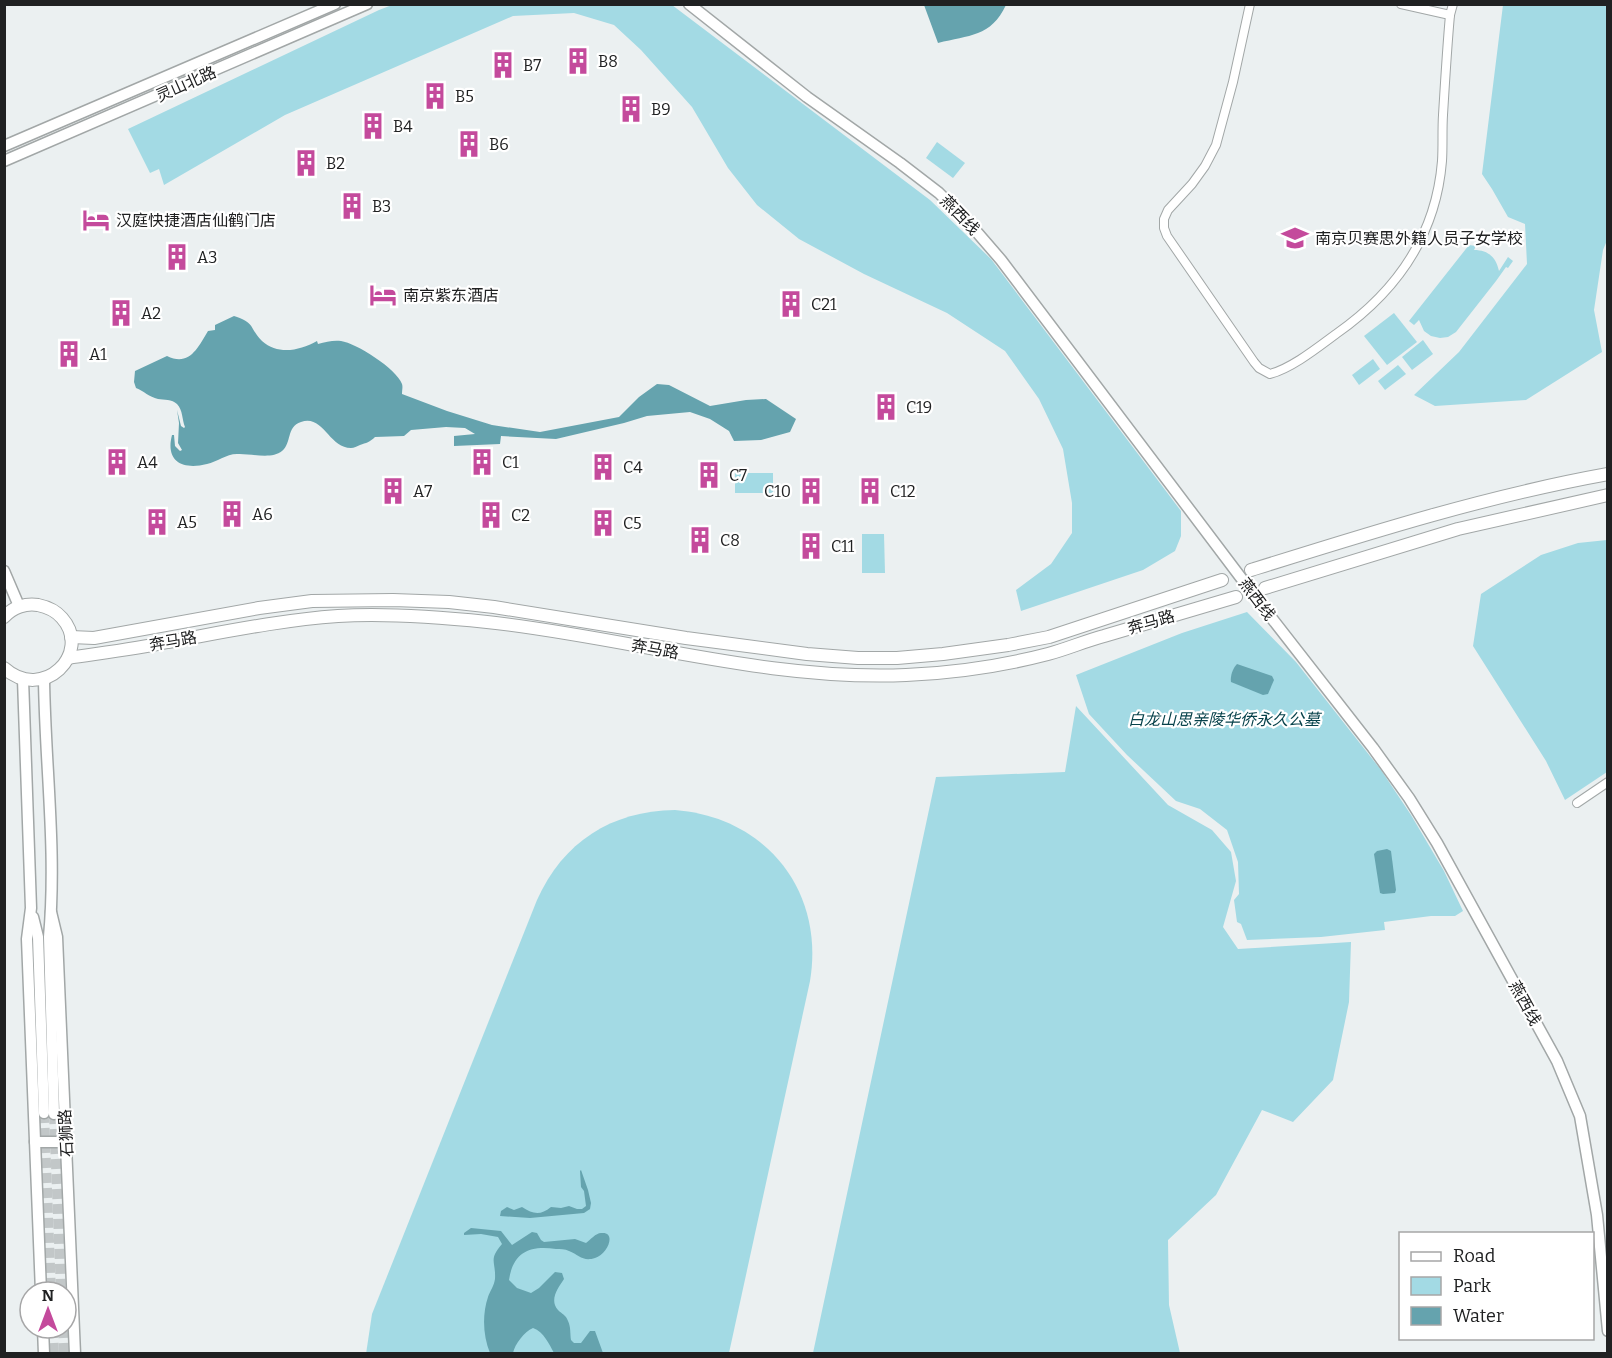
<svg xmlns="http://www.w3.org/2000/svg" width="1612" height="1358" viewBox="0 0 1612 1358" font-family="Bitter,'Noto Sans SC',serif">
<rect width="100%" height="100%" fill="#ebf0f1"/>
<!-- green -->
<g fill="#a3dae4">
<path d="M392 5H672L930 200 991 259 1181 511V536L1175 551 1143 570 1021 611 1016 590 1051 564 1072 533V503L1063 449 1039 399 1005 351 947 313 864 274 799 239 757 205 728 168 692 107 641 50 614 25 574 13 513 16 285 115 164 185 159 169 150 173 128 129 379 10Z"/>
<path d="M1503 5H1607L1608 238 1603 250 1594 310 1602 352 1526 400 1435 406 1414 395 1459 352 1527 264 1525 224 1508 217 1492 189 1482 174Z"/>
<path d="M937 142 965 163 953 178 926 158Z"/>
<path d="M1469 245 1476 246 1474 250C1488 250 1496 257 1499 271L1508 257 1513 261 1508 268 1506 267 1496 281 1456 332 1448 337 1440 338 1431 336 1424 331 1419 320 1414 325 1409 321Z"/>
<path d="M1394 313 1417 342 1387 365 1364 336Z"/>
<path d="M1423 340 1433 354 1412 370 1402 357Z"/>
<path d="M1373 359 1380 369 1359 385 1352 375Z"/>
<path d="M1398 365 1406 374 1385 390 1378 381Z"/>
<rect x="735" y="473" width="38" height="20"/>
<path d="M862 534H884L885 573H862Z"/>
<path d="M1607 540V772L1565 800 1546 761 1473 646 1481 594 1541 555 1578 543Z"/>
<path d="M1247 612 1296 662 1381 770 1411 815 1444 871 1463 911 1455 916H1431L1384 922 1385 930 1321 937 1247 940 1241 924 1237 922 1234 900 1239 894 1238 862 1227 830 1200 809 1176 801 1127 755 1089 714 1076 675 1182 633Z"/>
<path d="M1076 706 1168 805 1212 830 1231 852 1236 881 1223 927 1238 949 1351 942 1349 1002 1333 1080 1293 1122 1262 1110 1216 1195 1168 1240 1169 1305 1180 1353H813L936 777 1065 772Z"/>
<path d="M675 810C766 817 825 891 810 981L729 1353 366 1354 372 1314 537 900C563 842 611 811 675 810Z"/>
</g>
<!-- water -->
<g fill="#65a3ae">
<path d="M924 5V4L1006 5C991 37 969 35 938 43Z"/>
<path d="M234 316C256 323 249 328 262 341 278 355 299 351 317 341L318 344C326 342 333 340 341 341 356 343 397 369 402 384 403 387 402 390 402 394L447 411 492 425 540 432 619 417 639 397 657 384 669 385 710 406 746 400 766 399 796 419 790 432 761 440 734 441 729 431 710 419 690 412 647 416 624 423 556 439 501 436 500 444 454 446V436L475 434 465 428 446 427 411 430 404 436 375 437C370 442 366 443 360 445 357 446 354 448 351 448 329 448 323 414 301 422 286 427 292 443 282 451 271 460 250 453 237 454 226 454 217 462 207 464 183 470 165 462 172 435H174L175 446 180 451 182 450 178 443 179 423 177 410 181 426 184 428 185 427C182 420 183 410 177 404 172 399 164 400 158 399 149 397 144 391 136 388L134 382 135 371 167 356C189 367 198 348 208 331L215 330V325Z"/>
<path d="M1237 664 1272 676 1274 680 1268 694 1263 695 1231 682C1230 676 1233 668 1237 664Z"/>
<path d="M1387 849 1391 851 1396 890 1395 893 1383 894 1380 893 1374 854 1377 851Z"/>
<path d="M581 1170 588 1190 591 1203 590 1209 584 1213 530 1218 500 1216 501 1211 507 1207 514 1210 522 1207C533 1214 540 1216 551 1207L561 1208 569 1206 577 1209H582L586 1206 584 1191 581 1187 580 1171Z"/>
<path d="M471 1228 501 1231 512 1245 532 1232 537 1233 541 1240 544 1242 575 1239 586 1243C590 1240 596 1233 601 1233 617 1231 608 1254 595 1258 583 1262 579 1255 569 1251 565 1249 560 1249 556 1249 530 1245 513 1252 509 1280L517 1288 531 1293 539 1288 555 1272 562 1273 564 1279C558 1288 549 1300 558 1310 562 1314 566 1315 568 1321 571 1327 570 1334 571 1340L574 1343H581L590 1331H595L603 1353H554C549 1344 544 1332 533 1328 524 1332 515 1344 513 1353H490C483 1336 482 1315 488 1297 490 1291 494 1286 495 1279 496 1261 488 1260 502 1244L498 1237 481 1234 464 1235V1233Z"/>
</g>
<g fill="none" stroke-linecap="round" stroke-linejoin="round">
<!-- secondary-tunnel -->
<g stroke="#c2c7c8" stroke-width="10" stroke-dasharray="10 5" stroke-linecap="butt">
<path d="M44 1113 51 1292"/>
<path d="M54 1114 61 1292"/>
<path d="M53 1328 54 1354"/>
<path d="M63 1328 64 1354"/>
</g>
<defs>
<g id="street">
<path d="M1250 4 1233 82 1216 145 1205 166 1192 184 1168 210 1164 219V228L1167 236 1254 362 1259 368 1270 374C1292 368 1317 348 1336 334 1396 292 1436 236 1442 161 1443 146 1442 130 1443 115 1445 82 1447 48 1450 15L1453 4"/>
<path d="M1401 4 1450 15"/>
<path d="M1577 803 1608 782"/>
</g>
<g id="secondary">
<path d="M689 4 807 97 900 163 939 193 969 223 1001 260 1263 607 1373 748 1409 798 1437 843 1557 1061 1580 1116 1597 1215 1608 1331"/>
<path d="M4 146 335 4"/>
<path d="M4 161 367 4"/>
<path d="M4 571 19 606"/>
<path d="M23 679 31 908 27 939 41 1292"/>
<path d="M44 679C45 764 57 851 49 937L54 1114"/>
<path d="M51 912 57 937 75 1354"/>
<path d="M33 917 38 937 44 1113"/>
<path d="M35 1142H67"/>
<path d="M43 1328 44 1354"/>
</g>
<g id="primary">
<path d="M1251 570C1369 533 1486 496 1608 474"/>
<path d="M1265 588 1458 529 1608 495"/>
<path d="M4 617C13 607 26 603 38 605 48 607 56 611 62 618 93 653 43 703 4 668"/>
<path d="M71 637 94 638 259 608 312 601 393 600 449 602 494 607 686 638 807 654 858 658H897L943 654 1008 645 1049 637 1222 580"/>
<path d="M68 658C101 653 135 649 168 642 224 632 281 620 338 616 387 613 439 617 487 622 627 637 765 681 906 675 954 673 1002 666 1048 654 1067 649 1085 641 1104 636 1148 623 1192 610 1236 597"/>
</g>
</defs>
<!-- street casing -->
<use href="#street" stroke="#a2a7a7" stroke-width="10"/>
<!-- secondary casing -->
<use href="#secondary" stroke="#a2a7a7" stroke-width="13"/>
<!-- primary casing -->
<use href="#primary" stroke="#a2a7a7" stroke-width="14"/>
<!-- street -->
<use href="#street" stroke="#fff" stroke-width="8"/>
<!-- secondary -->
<use href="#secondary" stroke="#fff" stroke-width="10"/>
<!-- primary -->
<use href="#primary" stroke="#fff" stroke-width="12"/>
</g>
<!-- icons -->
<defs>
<symbol id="building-bare" viewBox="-9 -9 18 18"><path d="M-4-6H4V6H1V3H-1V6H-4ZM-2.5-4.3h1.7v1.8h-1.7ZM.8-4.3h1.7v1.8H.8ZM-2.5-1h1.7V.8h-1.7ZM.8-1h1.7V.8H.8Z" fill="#c44a9c" stroke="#fff" stroke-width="2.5" paint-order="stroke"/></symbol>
<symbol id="hotel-bare" viewBox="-9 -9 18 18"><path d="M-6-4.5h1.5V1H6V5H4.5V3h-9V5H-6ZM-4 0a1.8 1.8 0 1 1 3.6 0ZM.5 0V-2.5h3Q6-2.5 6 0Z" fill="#c44a9c" stroke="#fff" stroke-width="2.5" paint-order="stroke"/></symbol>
<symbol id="school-bare" viewBox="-9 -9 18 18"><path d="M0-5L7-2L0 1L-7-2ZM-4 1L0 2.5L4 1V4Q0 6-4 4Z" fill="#c44a9c" stroke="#fff" stroke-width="2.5" paint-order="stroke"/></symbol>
</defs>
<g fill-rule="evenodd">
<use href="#building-bare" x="559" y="42" width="38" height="38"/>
<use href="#building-bare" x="484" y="46" width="38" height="38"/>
<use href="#building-bare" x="416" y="77" width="38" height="38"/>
<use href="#building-bare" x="612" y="90" width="38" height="38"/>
<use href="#building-bare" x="354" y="107" width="38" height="38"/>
<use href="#building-bare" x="450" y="125" width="38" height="38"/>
<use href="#building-bare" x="287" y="144" width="38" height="38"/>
<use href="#building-bare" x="333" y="187" width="38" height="38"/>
<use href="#hotel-bare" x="77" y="201" width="38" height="38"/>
<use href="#school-bare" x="1276" y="219" width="38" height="38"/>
<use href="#building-bare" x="158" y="238" width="38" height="38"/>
<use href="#hotel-bare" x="364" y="276" width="38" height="38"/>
<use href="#building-bare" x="772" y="285" width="38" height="38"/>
<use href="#building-bare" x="102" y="294" width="38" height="38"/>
<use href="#building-bare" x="50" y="335" width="38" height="38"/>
<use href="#building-bare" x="867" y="388" width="38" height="38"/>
<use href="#building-bare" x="98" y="443" width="38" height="38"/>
<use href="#building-bare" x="463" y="443" width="38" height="38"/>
<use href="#building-bare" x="584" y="448" width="38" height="38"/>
<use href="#building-bare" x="690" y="456" width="38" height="38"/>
<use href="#building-bare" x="374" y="472" width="38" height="38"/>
<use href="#building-bare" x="792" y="472" width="38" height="38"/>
<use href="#building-bare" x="851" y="472" width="38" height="38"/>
<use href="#building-bare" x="213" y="495" width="38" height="38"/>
<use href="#building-bare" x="472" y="496" width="38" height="38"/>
<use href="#building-bare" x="138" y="503" width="38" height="38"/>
<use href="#building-bare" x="584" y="504" width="38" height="38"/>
<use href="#building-bare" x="681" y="521" width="38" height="38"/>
<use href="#building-bare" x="792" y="527" width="38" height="38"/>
</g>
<g text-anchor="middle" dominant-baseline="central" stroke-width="4.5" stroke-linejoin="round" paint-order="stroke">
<!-- poi labels -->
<g font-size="16" fill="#202122" stroke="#fff" text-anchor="start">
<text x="598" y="61">B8</text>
<text x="523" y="65">B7</text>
<text x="455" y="96">B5</text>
<text x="651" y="109">B9</text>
<text x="393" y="126">B4</text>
<text x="489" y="144">B6</text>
<text x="326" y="163">B2</text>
<text x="372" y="206">B3</text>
<text x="116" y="220">汉庭快捷酒店仙鹤门店</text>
<text x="1315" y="238">南京贝赛思外籍人员子女学校</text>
<text x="197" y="257">A3</text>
<text x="403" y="295">南京紫东酒店</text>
<text x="811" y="304">C21</text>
<text x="141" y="313">A2</text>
<text x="89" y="354">A1</text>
<text x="906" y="407">C19</text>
<text x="137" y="462">A4</text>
<text x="502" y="462">C1</text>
<text x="623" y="467">C4</text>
<text x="729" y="475">C7</text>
<text x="413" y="491">A7</text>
<text x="791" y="491" text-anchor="end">C10</text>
<text x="890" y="491">C12</text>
<text x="252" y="514">A6</text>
<text x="511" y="515">C2</text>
<text x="177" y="522">A5</text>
<text x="623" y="523">C5</text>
<text x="720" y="540">C8</text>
<text x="831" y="546">C11</text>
</g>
<!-- street labels -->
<g font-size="16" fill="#202122" stroke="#fff">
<text transform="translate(186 84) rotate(-24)">灵山北路</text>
<text transform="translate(960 215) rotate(46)">燕西线</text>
<text transform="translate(1257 599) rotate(53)">燕西线</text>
<text transform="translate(1151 622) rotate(-16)">奔马路</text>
<text transform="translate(173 641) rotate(-10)">奔马路</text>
<text transform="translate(655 649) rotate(10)">奔马路</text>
<text transform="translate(1525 1003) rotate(61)">燕西线</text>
<text transform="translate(66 1133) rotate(-93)">石狮路</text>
</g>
<!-- park labels -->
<g font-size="16" font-style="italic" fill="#07424b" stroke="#fff">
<text x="1224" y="719">白龙山思亲陵华侨永久公墓</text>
</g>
</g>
<!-- border -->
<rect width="1612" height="1358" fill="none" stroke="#202122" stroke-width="12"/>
<!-- legend -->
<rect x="1399" y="1232" width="195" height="108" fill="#ffffff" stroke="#a6a6a7" stroke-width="1.5"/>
<rect x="1411" y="1252" width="30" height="9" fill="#ffffff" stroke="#a6a6a7" stroke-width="1.5"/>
<text x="1453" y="1262" font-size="18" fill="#202122">Road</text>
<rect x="1411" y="1277" width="30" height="18" fill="#a3dae4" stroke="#a6a6a7" stroke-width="1.5"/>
<text x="1453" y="1292" font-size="18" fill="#202122">Park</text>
<rect x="1411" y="1307" width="30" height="18" fill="#65a3ae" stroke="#a6a6a7" stroke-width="1.5"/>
<text x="1453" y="1322" font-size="18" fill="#202122">Water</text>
<!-- north arrow -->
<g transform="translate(48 1310)"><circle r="28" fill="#ffffff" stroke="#a6a6a7" stroke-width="1.5"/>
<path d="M0-4.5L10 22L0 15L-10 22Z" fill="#c44a9c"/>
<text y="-9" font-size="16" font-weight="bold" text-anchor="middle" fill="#202122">N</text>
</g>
</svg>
